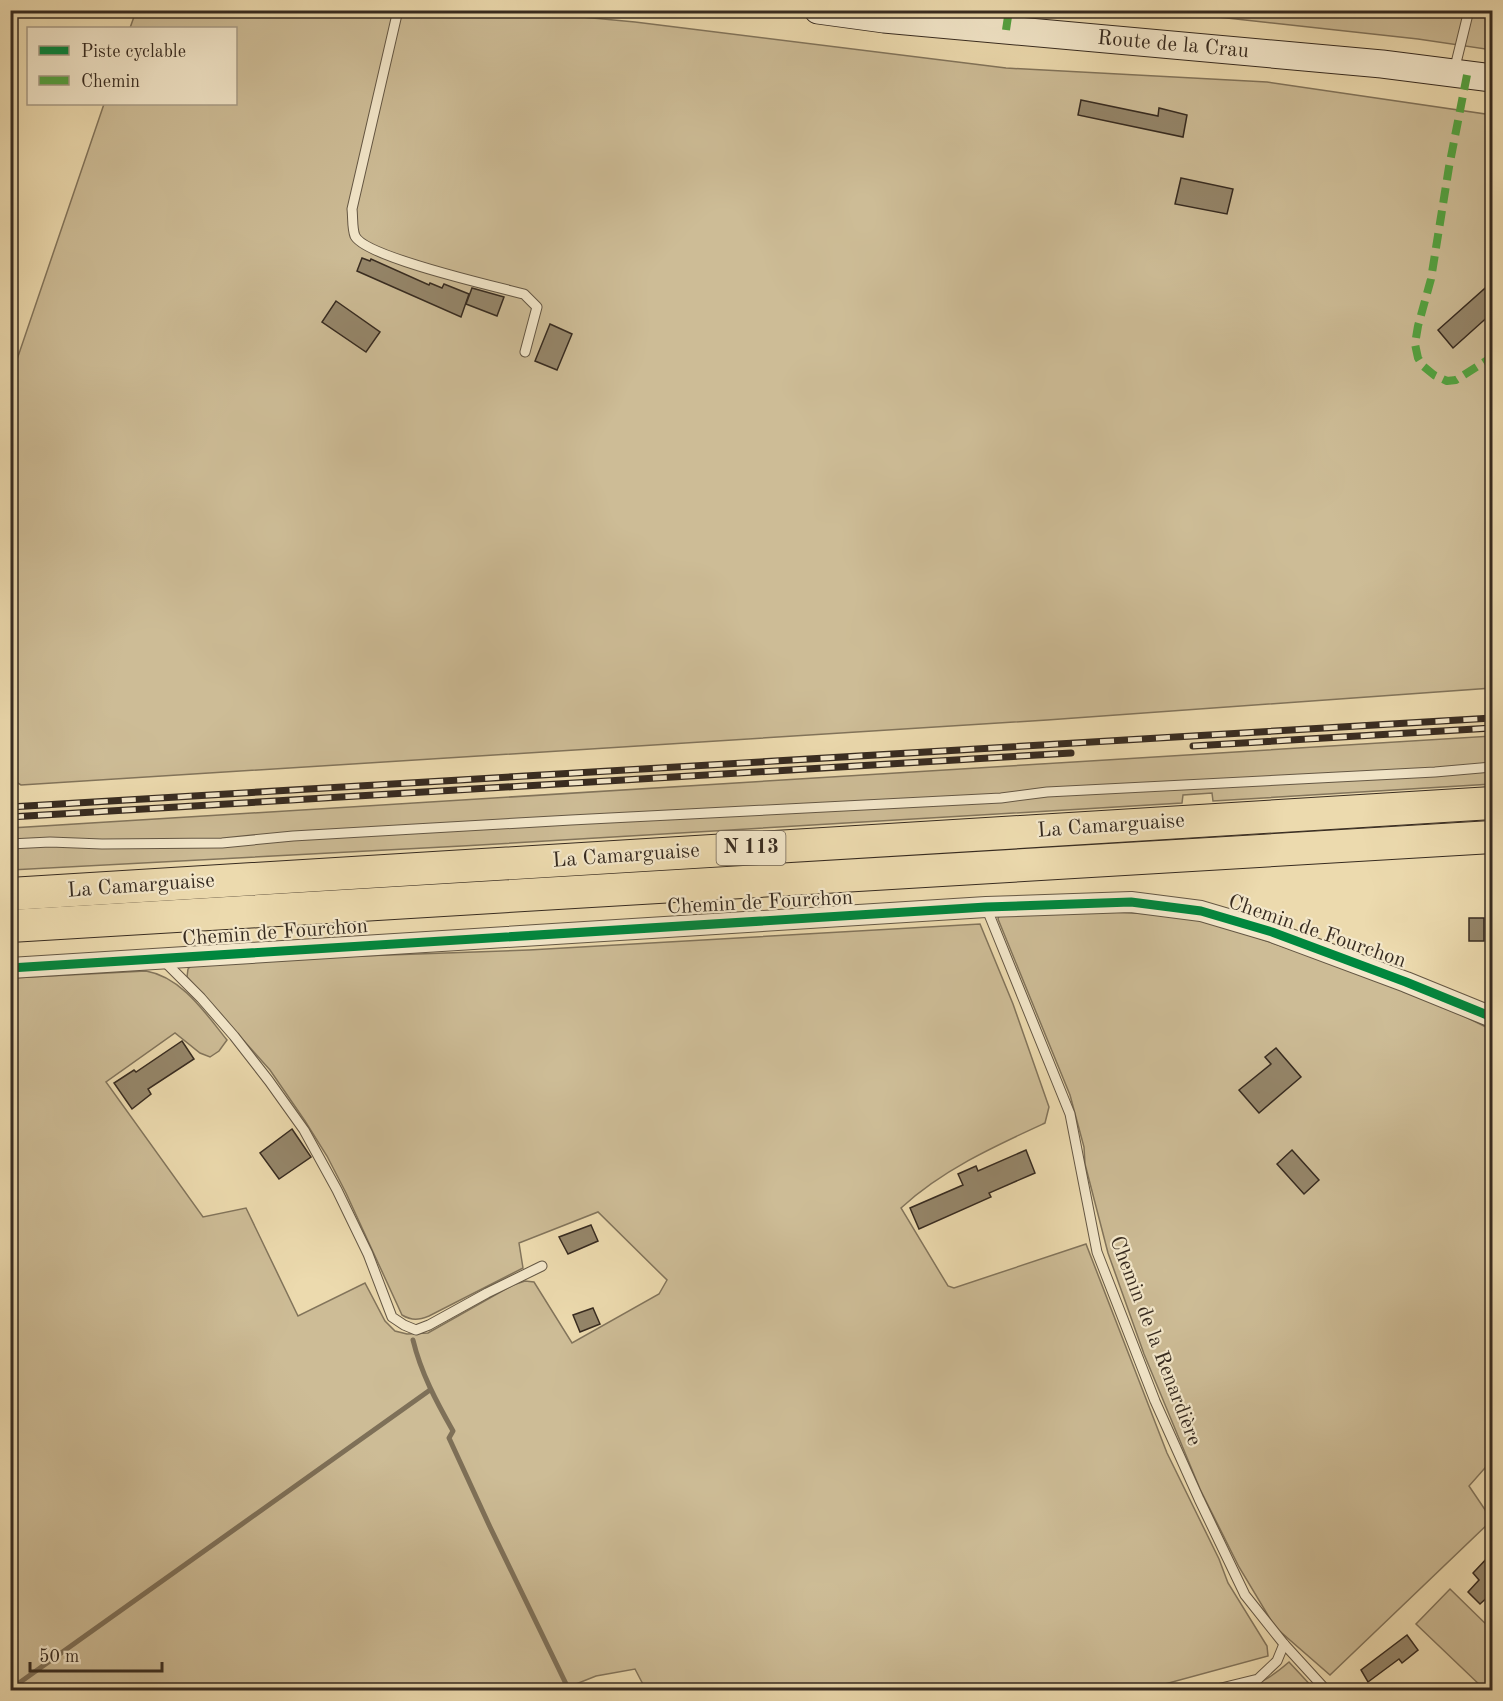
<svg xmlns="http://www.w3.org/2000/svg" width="1503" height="1701" viewBox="0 0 1503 1701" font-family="'Old Standard TT',serif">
<rect width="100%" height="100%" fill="#ecdaae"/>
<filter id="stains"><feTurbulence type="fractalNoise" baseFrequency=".00333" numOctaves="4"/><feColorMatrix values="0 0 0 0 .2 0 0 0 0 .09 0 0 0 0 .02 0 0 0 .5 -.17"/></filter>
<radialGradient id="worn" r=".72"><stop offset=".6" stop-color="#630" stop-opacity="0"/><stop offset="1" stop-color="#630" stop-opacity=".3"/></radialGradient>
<!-- green -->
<g fill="#cdbc96" stroke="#82745b" stroke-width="1.5">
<path d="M136 11H518L635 22 1006 68 1267 82 1492 115V688L1047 720 21 785 11 779V377L104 104H236V28H130Z"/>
<path d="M1164 11H1492V50L1418 39Z"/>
<path d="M1492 736V784L1213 801 1212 793 1183 795 1182 803 462 846 11 870V828Z"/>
<path d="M1092 911 1193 916 1411 990 1492 1030V1460L1469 1486 1492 1520 1330 1675 1275 1627 1239 1567 1200 1489 1144 1354 1108 1253 1085 1164 1084 1147 1070 1095 998 919 1000 913Z"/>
<path d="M980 924 1013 1004 1049 1107 1045 1123C995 1146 942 1170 901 1208L948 1286 954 1288 1086 1244 1167 1453 1219 1559 1228 1583 1267 1646 1268 1656 1143 1690H646L635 1669 596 1676 561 1690H11V978L146 971C182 977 206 1014 227 1040L219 1051 210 1057 200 1053 175 1033 106 1082 203 1217 246 1208 298 1316 365 1283 385 1321 395 1331 407 1334 428 1333 513 1285 525 1281 534 1282 572 1343 659 1294 667 1280 598 1212 519 1243 523 1268 429 1316C419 1320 412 1321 402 1315L346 1193 327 1156 305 1121 270 1070 187 977 188 969 194 962 529 950Z"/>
<path d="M1450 1589 1492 1630V1679L1484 1689 1416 1624Z"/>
<path d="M1289 1662 1315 1690H1239C1259 1685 1273 1676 1289 1662Z"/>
</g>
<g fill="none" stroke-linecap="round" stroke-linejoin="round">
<!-- stream -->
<g stroke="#7e7058" stroke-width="5">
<path d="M413 1340C421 1373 436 1401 453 1431L449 1438 490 1527 569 1690"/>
<path d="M12 1688 430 1390"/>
</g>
</g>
<!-- building -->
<g fill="#95866a" stroke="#372b20" stroke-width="1.5">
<path d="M1081 100 1158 116 1159 108 1187 115 1183 137 1078 115Z"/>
<path d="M1181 178 1233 189 1227 214 1175 204Z"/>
<path d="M362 258 370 261 371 259 429 285 430 283 442 288 444 284 469 294 461 317 357 271Z"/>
<path d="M1492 282V313L1453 348 1438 330Z"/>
<path d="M472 288 504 297 497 316 466 304Z"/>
<path d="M336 301 380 332 366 352 322 322Z"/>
<path d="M550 324 572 334 557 370 535 361Z"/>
<rect x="1469" y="918" width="15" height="23"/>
<path d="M182 1041 194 1059 148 1089 151 1094 132 1109 114 1083 134 1070 136 1072Z"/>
<path d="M1276 1048 1301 1077 1259 1113 1239 1090 1271 1064 1265 1057Z"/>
<path d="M292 1129 311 1157 279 1179 260 1153Z"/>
<path d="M1026 1150 1035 1173 989 1193 991 1197 919 1229 910 1208 963 1185 958 1174 976 1166 978 1171Z"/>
<path d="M1292 1150 1319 1180 1304 1194 1277 1164Z"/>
<path d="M591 1225 598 1241 568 1254 559 1237Z"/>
<path d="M593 1308 600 1324 580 1332 573 1315Z"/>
<path d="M1492 1553V1593L1480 1604 1468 1592 1479 1580 1473 1573Z"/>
<path d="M1407 1635 1418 1650 1402 1663 1399 1659 1368 1682 1361 1670Z"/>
</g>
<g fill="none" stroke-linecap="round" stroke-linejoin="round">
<defs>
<g id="service">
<path d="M398 10 352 209C353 217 352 229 355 236 365 257 497 287 524 294L537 307 525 352"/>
<path d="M1454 71 1469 10"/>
<path d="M10 844 50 842 102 844 222 843 293 836 571 820 1001 798 1047 792 1435 772 1492 767"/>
<path d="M986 907 1070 1114 1097 1252 1155 1401 1199 1499 1245 1595 1284 1644 1326 1690"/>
<path d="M163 960 201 998 234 1036 269 1081 304 1130 337 1190 368 1254 392 1317 404 1325 416 1330 429 1325 487 1293 542 1266"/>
<path d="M1213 1690 1258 1679 1277 1661 1284 1644"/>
</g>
<path id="minor" d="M10 968 986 907 1131 902 1201 911 1272 932 1406 982 1492 1017"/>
<path id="secondary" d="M818 10 884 19 1382 64 1492 78"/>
<g id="trunk">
<path d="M10 894 1492 803"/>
<path d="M10 926 1492 837"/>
</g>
</defs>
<!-- service casing -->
<use href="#service" stroke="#645744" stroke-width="11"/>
<!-- minor casing -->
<use href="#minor" stroke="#645744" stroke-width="22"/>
<!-- secondary casing -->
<use href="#secondary" stroke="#372b20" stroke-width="29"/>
<!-- trunk casing -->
<use href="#trunk" stroke="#372b20" stroke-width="34"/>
<!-- service -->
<use href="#service" stroke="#f3e7ca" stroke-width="9"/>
<!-- minor -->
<use href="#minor" stroke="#f3e7ca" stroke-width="20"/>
<!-- secondary -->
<use href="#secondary" stroke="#f3e7ca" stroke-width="27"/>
<!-- trunk -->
<use href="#trunk" stroke="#ecdaae" stroke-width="32"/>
<defs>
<g id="rail">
<path d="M1193 746 1492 728"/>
<path d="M10 807 1492 718"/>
<path d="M10 817 1071 753"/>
</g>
</defs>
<!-- rail casing -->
<use href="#rail" stroke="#372b20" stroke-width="7"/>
<!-- rail -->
<use href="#rail" stroke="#f3e7ca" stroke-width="4.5" stroke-dasharray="14" stroke-linecap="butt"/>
<!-- quiet -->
<g stroke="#53a441" stroke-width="8" stroke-dasharray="15 8" stroke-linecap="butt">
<path d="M1006 30 1009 10"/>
<path d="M1467 75 1449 167 1431 279 1418 326 1415 344 1418 358 1423 366 1434 375 1447 381 1456 380 1492 357"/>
</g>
<defs>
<path id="cycleway" d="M10 968 986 907 1131 902 1201 911 1272 932 1406 982 1492 1017"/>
</defs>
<!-- cycleway casing -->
<use href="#cycleway" stroke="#f3e7ca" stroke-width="13"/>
<!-- cycleway -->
<use href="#cycleway" stroke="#00873e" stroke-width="9"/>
</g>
<g text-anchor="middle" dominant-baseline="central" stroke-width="4.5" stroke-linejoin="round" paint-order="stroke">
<!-- shield labels -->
<rect fill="#f3e7ca" stroke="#6f6353" stroke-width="1.5" x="716.5" y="831" width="69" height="34" rx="4.5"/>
<g font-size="20" font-weight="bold" fill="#372b20">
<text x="751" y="848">N 113</text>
</g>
<!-- street labels -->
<g font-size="21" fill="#372b20" stroke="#f3e7ca">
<text transform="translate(1173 45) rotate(5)">Route de la Crau</text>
<text transform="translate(1111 826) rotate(-4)">La Camarguaise</text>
<text transform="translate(626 856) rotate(-4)">La Camarguaise</text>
<text transform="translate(141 886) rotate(-4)">La Camarguaise</text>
<text transform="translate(760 903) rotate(-3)">Chemin de Fourchon</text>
<text transform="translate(1317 932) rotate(19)">Chemin de Fourchon</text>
<text transform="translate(275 933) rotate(-4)">Chemin de Fourchon</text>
<text transform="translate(1155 1341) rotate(69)">Chemin de la Renardière</text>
</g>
</g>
<!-- margin -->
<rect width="1503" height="1701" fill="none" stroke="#ecdaae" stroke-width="36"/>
<rect x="12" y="12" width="1479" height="1677" fill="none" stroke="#372b20" stroke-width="3"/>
<rect x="18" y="18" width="1467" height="1665" fill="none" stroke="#372b20" stroke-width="1.5"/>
<!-- legend -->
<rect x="27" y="27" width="210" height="78" fill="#f3e7ca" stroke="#a89c86" stroke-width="1.5"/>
<rect x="39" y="46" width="30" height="9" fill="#00873e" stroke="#a89c86" stroke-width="1.5"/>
<text x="81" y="57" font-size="18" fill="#372b20">Piste cyclable</text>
<rect x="39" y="76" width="30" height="9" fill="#53a441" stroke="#a89c86" stroke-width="1.5"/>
<text x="81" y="87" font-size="18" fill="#372b20">Chemin</text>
<!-- scale -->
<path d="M30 1662v9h132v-9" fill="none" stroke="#372b20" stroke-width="3"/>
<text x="39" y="1662" font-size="18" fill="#372b20" stroke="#f3e7ca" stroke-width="4.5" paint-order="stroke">50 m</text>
<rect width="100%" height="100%" filter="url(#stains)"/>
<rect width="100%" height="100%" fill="url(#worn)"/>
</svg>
